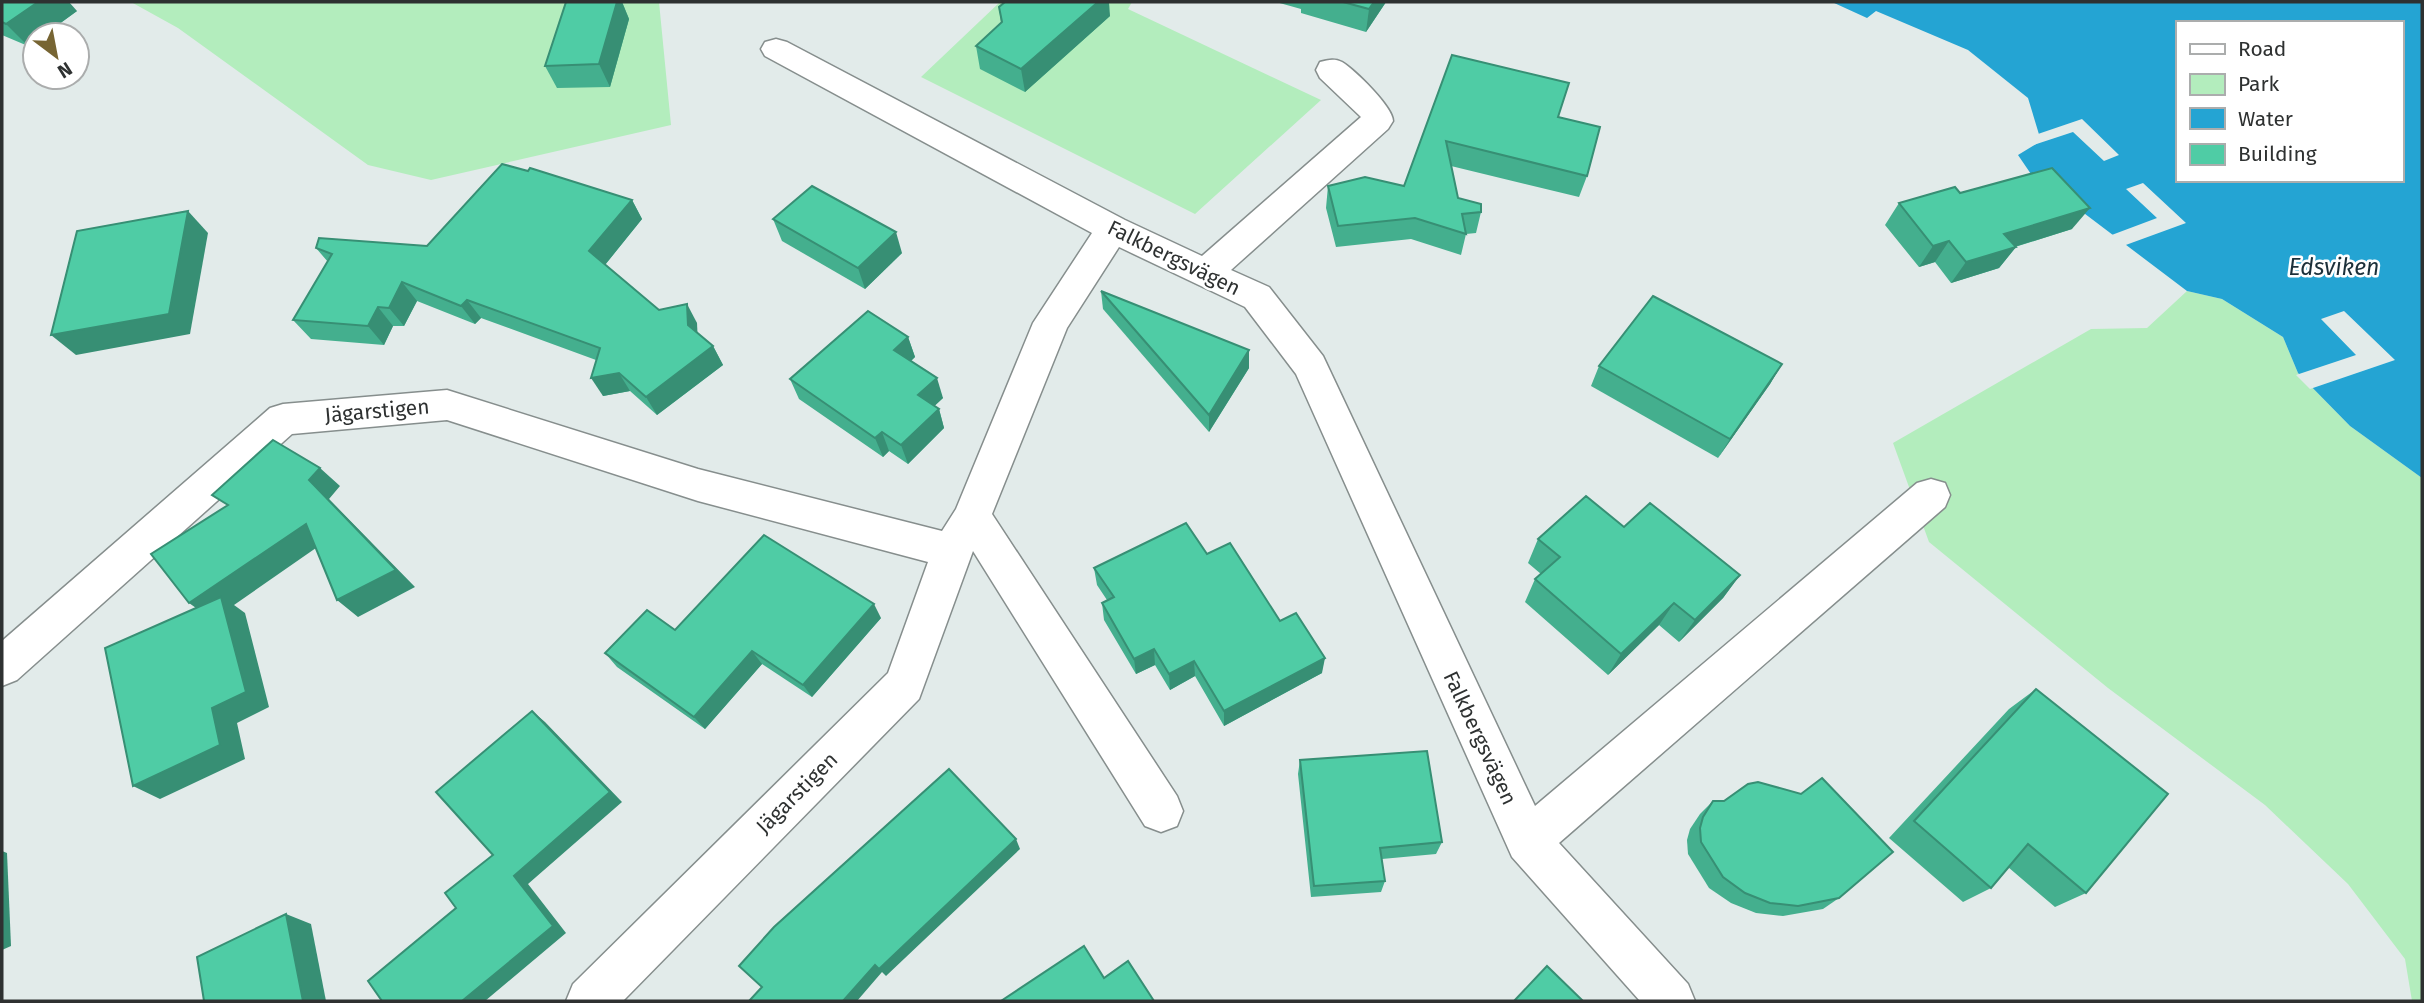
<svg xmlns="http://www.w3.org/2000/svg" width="2424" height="1003" viewBox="0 0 2424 1003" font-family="'Fira Sans',sans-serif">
<rect width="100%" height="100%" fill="#e2ebea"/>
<!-- green -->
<g fill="#b3edbd">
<path d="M131 2H659L671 125 431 180 368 165 178 28Z"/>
<path d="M1000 2H1132L1128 9 1321 100 1195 214 921 77Z"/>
<path d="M2187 291 2222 299 2283 337 2298 373 2350 426 2422 478V1001H2412L2405 959 2348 884 2265 805 2108 688 1929 542 1893 443 2091 329 2147 328Z"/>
</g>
<!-- water -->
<path fill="#24a4d3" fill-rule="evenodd" d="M1832 2H2422V478L2350 426 2298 373 2283 337 2222 299 2187 291 2060 195 2035 180 2018 155 2041 141 2028 98 1968 50 1876 11 1867 18ZM2177 23H2401V180H2177Z"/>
<!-- pier -->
<g fill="#e2ebea">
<path d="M2082 119 2119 155 2104 161 2073 132 2024 148 2037 140 2035 135Z"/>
<path d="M2143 183 2186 223 2123 246 2109 236 2157 218 2126 189Z"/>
<path d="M2344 311 2395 360 2310 389 2296 375 2356 355 2321 319Z"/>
</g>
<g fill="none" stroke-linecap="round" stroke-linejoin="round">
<defs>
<path id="minor" d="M776 39 787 42 1125 220 1202 256 1361 117 1320 78 1316 70 1320 62C1328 60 1334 58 1342 62 1355 70 1393 107 1393 121L1388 129 1231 270 1269 287 1323 356 1535 806 1917 483 1931 479 1945 483 1950 495 1945 507 1559 843 1688 984 1695 1001H1640L1512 857 1296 374 1245 307 1119 247 1067 328 992 514 1177 796 1183 811 1177 826 1161 832 1145 826 973 551 919 699 623 1001H566L573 984 888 673 928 562 698 501 447 420 292 434 17 680 2 686V641L270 408 283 404 447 390 698 469 942 531 956 509 1033 323 1092 233 765 56 761 49 765 42Z"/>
</defs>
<!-- minor casing -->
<use href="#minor" stroke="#868e8d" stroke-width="3"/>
<!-- minor -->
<use href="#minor" fill="#fff" fill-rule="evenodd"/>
</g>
<!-- wall -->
<g fill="#44af8e">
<path d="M2 2 77 11 44 35H35V41L28 46 2 35Z"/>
<path d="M566 2H622L629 19 610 87 557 88 545 66Z"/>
<path d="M1276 2H1386L1366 32 1301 13V9Z"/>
<path d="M999 7 1110 16 1025 92 980 69 976 46 1001 23Z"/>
<path d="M1452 55 1559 117 1587 176 1579 197 1451 166 1458 198 1481 212 1476 233 1466 234 1461 255 1411 239 1336 247 1326 208 1328 186H1404Z"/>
<path d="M528 171 632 200 642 219 605 265 659 310 697 323V333L713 346 723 365 657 415 630 391 603 396 596 360 481 318 475 324 417 301 404 326H393L384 345 311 339 293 320 328 262 316 248 427 246Z"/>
<path d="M1960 193 2072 229 2015 247H2016L1999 268 1951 283 1935 262 1919 267 1885 225 1899 203Z"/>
<path d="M773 219 902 253 865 289 782 241Z"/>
<path d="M1101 291 1249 350V368L1209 432 1103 309Z"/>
<path d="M908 337 915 357 911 361 943 398 934 406 939 409 944 428 908 464 889 451 883 457 799 399 790 379Z"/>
<path d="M1782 364 1770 384 1718 458 1591 386 1599 366Z"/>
<path d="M1624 527 1740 575 1723 598 1679 642 1659 625 1608 675 1525 602 1535 579 1541 574 1528 563 1538 539Z"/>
<path d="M1207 554 1280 621 1322 673 1224 726 1195 676 1170 690 1155 665 1136 674 1104 620 1102 603 1107 600 1097 585 1094 568Z"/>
<path d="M881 618 812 697 762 664 705 729 617 667 605 653 675 630Z"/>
<path d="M2036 689 2086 893 2055 907 2008 867 1991 888 1963 902 1889 838 2009 709Z"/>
<path d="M1300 760 1442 842 1436 854 1382 859 1385 881 1381 892 1311 897 1298 774Z"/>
<path d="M1713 801 1839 898 1823 909 1783 916 1756 913 1731 903 1709 888 1688 854 1687 840 1690 829 1700 814Z"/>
</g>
<!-- shaded-wall -->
<g fill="#378f74">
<path d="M38 2H69L77 11 44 35H35V41L28 46 6 24Z"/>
<path d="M617 2H622L629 19 610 87 599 64Z"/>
<path d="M1098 2H1109L1110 16 1025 92 1021 69Z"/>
<path d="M1374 2H1386L1366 32 1369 9Z"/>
<path d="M632 200 642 219 600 271 589 251Z"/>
<path d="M2090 208 2072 229 1988 255 2004 234Z"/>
<path d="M188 211 208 233 190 334 76 355 51 335Z"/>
<path d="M896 232 902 253 865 289 858 268Z"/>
<path d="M1949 241 1935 262 1919 267 1933 246Z"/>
<path d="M2016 247 1999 268 1951 283 1966 262Z"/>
<path d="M402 282 417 301 404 326 389 308Z"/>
<path d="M467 300 481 318 475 324 461 306Z"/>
<path d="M687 304 697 323 698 344 688 325Z"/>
<path d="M378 307 393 326 384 345 368 326Z"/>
<path d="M908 337 915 357 901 370 894 350Z"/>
<path d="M713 346 723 365 657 415 646 397Z"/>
<path d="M1249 350V368L1209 432V415Z"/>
<path d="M1782 364 1770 384 1718 458 1730 439Z"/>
<path d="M619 373 630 391 603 396 591 378Z"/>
<path d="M937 378 943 398 925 415 918 395Z"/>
<path d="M939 409 944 428 908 464 901 445Z"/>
<path d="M882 432 889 451 883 457 875 438Z"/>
<path d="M320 468 340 486 329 499 415 587 358 617 337 600 309 480Z"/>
<path d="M306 524 326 541 234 605 245 613 269 707 237 723 245 759 160 799 133 786 212 708 213 620 189 603Z"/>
<path d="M1740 575 1723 598 1679 642 1695 620Z"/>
<path d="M1674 603 1659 625 1608 675 1621 654Z"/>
<path d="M874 604 881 618 812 697 803 685Z"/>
<path d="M1154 649 1155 665 1136 674 1134 659Z"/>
<path d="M752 651 762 664 705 729 694 717Z"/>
<path d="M1325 658 1322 673 1224 726V711Z"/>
<path d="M1194 661 1195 676 1170 690 1169 674Z"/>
<path d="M532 711 545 722 622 802 528 884 566 933 485 1001H462L514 876Z"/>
<path d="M1016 839 1020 849 886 976 882 972 857 1001H843L875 965Z"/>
<path d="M2 851 7 853 11 946 2 950Z"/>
<path d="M286 914 311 924 326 1001H303Z"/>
</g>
<!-- building -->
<g fill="#4fcca5" stroke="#378f74" stroke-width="2">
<path d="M2 2H38L6 24 2 22Z"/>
<path d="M566 2H617L599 64 545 66Z"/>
<path d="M1005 2H1098L1021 69 976 46 1002 22 999 7Z"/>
<path d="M1343 2H1374L1369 9Z"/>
<path d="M1452 55 1569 83 1558 117 1600 127 1587 176 1446 141 1458 198 1481 204V212L1462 214 1466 234 1415 218 1338 226 1328 186 1365 177 1404 186Z"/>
<path d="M502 164 528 171 530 168 632 200 589 251 659 310 687 304 688 325 713 346 646 397 619 373 591 378 600 348 467 300 461 306 402 282 389 308 378 307 368 326 293 320 332 254 316 248 319 238 427 246Z"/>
<path d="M2052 168 2090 208 2004 234 2016 247 1966 262 1949 241 1933 246 1899 203 1955 187 1960 193Z"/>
<path d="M812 186 896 232 858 268 773 219Z"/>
<path d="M188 211 169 314 51 335 77 231Z"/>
<path d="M1101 291 1249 350 1209 415Z"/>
<path d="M1653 296 1782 364 1730 439 1599 366Z"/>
<path d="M868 311 908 337 894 350 937 378 918 395 939 409 901 445 882 432 875 438 790 379Z"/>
<path d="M273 440 320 468 309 480 396 570 337 600 306 524 189 603 151 554 228 505 212 495Z"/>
<path d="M1586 496 1624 527 1650 503 1740 575 1695 620 1674 603 1621 654 1535 579 1560 557 1538 539Z"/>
<path d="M1186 523 1207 554 1230 543 1280 621 1296 613 1325 658 1224 711 1194 661 1169 674 1154 649 1134 659 1102 603 1114 597 1094 568Z"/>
<path d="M764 535 874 604 803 685 752 651 694 717 605 653 647 610 675 630Z"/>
<path d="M221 597 246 692 212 708 220 745 133 786 105 648Z"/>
<path d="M2036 689 2168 794 2086 893 2028 844 1991 888 1914 821Z"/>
<path d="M532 711 610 792 514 876 553 926 462 1001H382L368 981 456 908 445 893 493 855 436 792Z"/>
<path d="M1427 751 1442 842 1380 848 1385 881 1314 886 1300 760Z"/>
<path d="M949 769 1016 839 879 969 875 965 843 1001H749L762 987 739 966 774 927Z"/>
<path d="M1822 778 1893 852 1839 898 1798 906 1770 903 1745 893 1723 877 1701 842 1700 828 1703 817 1713 801H1724L1748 784 1758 782 1801 794Z"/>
<path d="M286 914 303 1001H204L197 957Z"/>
<path d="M1084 946 1104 978 1128 961 1154 1001H1001Z"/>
<path d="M1547 966 1583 1001H1514Z"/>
</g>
<g text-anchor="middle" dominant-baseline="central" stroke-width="5" stroke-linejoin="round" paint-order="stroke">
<!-- street labels -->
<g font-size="21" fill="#2e3131" stroke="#fff">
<text transform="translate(1174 258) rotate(26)">Falkbergsvägen</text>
<text transform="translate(377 411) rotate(-5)">Jägarstigen</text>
<text transform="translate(1480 738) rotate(65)">Falkbergsvägen</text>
<text transform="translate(797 793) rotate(-45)">Jägarstigen</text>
</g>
<!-- water labels -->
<g font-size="23" font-style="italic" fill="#1c303a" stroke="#fff">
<text x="2334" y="267">Edsviken</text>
</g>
</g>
<!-- border -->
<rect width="2424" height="1003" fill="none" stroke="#2e3131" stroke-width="7"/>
<!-- legend -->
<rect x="2176" y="21" width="228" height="161" fill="#ffffff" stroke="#abadad" stroke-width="2"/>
<rect x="2190" y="44" width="35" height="10" fill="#ffffff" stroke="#abadad" stroke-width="2"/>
<text x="2238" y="56" font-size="21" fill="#2e3131">Road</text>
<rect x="2190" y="74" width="35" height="21" fill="#b3edbd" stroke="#abadad" stroke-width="2"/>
<text x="2238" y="91" font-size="21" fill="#2e3131">Park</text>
<rect x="2190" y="108" width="35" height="21" fill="#24a4d3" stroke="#abadad" stroke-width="2"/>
<text x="2238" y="126" font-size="21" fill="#2e3131">Water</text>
<rect x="2190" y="144" width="35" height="21" fill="#4fcca5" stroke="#abadad" stroke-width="2"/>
<text x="2238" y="161" font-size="21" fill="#2e3131">Building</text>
<!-- north arrow -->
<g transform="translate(56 56) rotate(148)"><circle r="33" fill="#ffffff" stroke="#abadad" stroke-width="2"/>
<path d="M0-5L12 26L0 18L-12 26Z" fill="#776533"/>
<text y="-10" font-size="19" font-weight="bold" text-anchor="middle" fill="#2e3131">N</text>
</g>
</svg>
